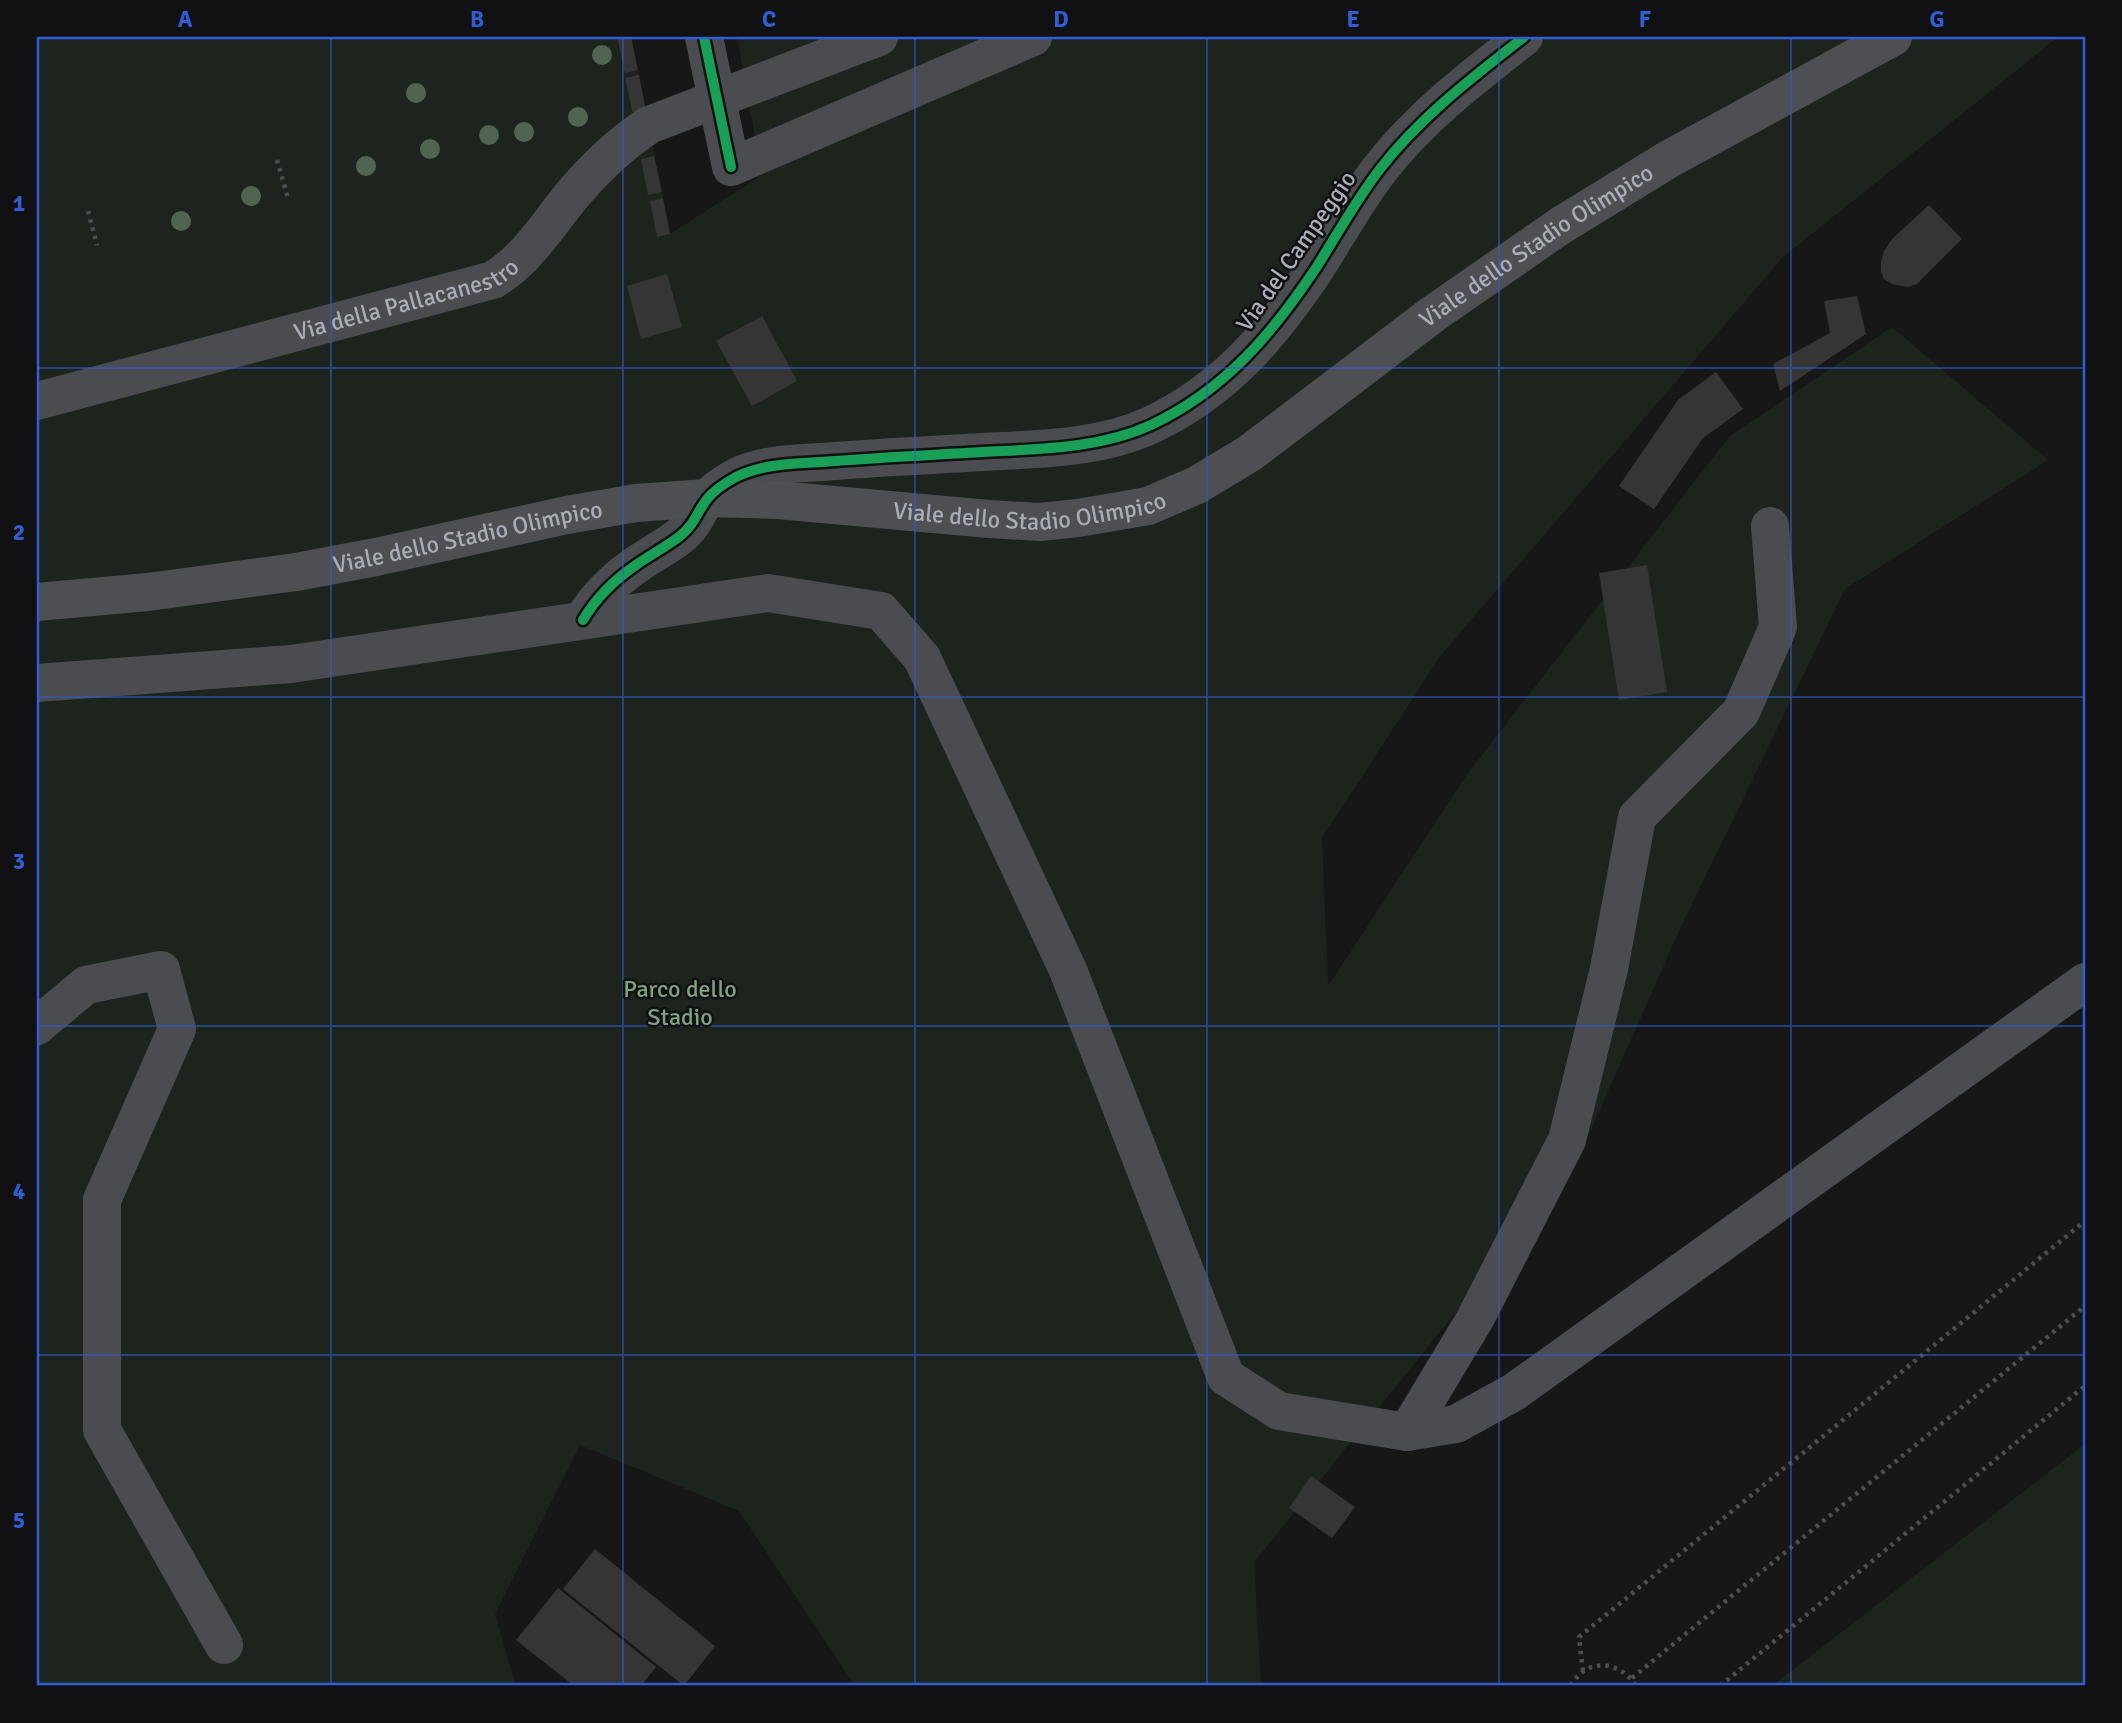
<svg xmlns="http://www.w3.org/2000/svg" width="2122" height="1723" viewBox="0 0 2122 1723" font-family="Signika,sans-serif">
<rect width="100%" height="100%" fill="#171717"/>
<!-- green -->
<g fill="#1d241e">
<path d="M37 37H631L670 234 762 175 737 37H2058L1783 257 1441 655 1322 838 1328 986 1468 773 1729 437 1892 327 2048 460 1845 589 1678 933 1576 1164 1254 1562 1261 1686H855L739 1511 580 1445 495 1614 516 1686H37Z"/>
<path d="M2085 1444V1686H1772Z"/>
</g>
<!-- building -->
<g fill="#353536">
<path d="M617 37H631L638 70 625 73Z"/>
<path d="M639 75 646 111 633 114 625 78Z"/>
<path d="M654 156 662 192 648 195 641 159Z"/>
<path d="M663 198 670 234 657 237 650 201Z"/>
<path d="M1929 205 1962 239 1917 284 1908 287 1892 284 1884 279 1881 271V262L1884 251 1892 239Z"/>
<path d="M667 274 682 327 641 339 627 286Z"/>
<path d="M1857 296 1866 334 1780 391 1773 364 1830 333 1824 301Z"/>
<path d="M762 316 797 381 752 406 716 341Z"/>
<path d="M1716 372 1743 409 1703 438 1654 509 1619 486 1678 400Z"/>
<path d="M1647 565 1667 692 1619 700 1599 573Z"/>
<path d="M1311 1476 1355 1507 1332 1538 1289 1508Z"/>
<path d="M595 1549 715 1646 684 1686 563 1589Z"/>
<path d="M558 1588 656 1667 641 1686H574L516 1640Z"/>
</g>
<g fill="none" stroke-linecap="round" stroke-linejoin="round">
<!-- path -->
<g stroke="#4d4e52" stroke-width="4.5" stroke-dasharray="3.5 5" stroke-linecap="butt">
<path d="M277 160 288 198"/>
<path d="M88 211 97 245"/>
<path d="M1583 1671 1579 1637 2085 1221"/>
<path d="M1632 1678 2085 1306"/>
<path d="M1571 1686C1586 1657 1620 1660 1636 1686"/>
<path d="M1720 1686 2085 1386"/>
</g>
<!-- minor -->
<g stroke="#4b4c50" stroke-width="38">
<path d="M704 37 731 167 1033 37"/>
<path id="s1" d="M37 401 493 280C527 260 548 224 573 194 596 167 620 144 649 125L879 37"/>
<path d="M583 620C596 598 614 580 636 565 650 555 666 547 680 536 696 523 697 511 708 498 715 489 727 482 736 477 766 462 802 464 835 461 884 457 933 455 983 452 1038 449 1099 449 1151 425 1225 390 1272 334 1316 268 1337 235 1356 200 1380 169 1420 117 1473 77 1524 37"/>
<path d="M37 683 291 664 768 593 881 611 922 658 1068 970 1226 1377 1279 1411 1407 1432 1456 1424 1514 1392 2085 982"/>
<path d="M37 1026 86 985 161 970 177 1029 102 1200V1430L224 1645"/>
<path d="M1407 1432 1475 1319 1567 1140 1609 969 1637 817 1741 712 1778 627 1770 526"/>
</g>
<!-- major -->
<path stroke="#4d4f52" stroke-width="38" id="s2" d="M37 602 148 592 296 572 376 557 567 515 636 503 707 498 778 500 989 519 1040 522 1078 518 1148 506 1197 485 1250 453 1433 314 1560 226 1669 159 1893 37"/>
<defs>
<g id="cycleway">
<path d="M704 37 731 167"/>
<path d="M583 620C596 598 614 580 636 565 650 555 666 547 680 536 696 523 697 511 708 498 715 489 727 482 736 477 766 462 802 464 835 461 884 457 933 455 983 452 1038 449 1099 449 1151 425 1225 390 1272 334 1316 268 1337 235 1356 200 1380 169 1420 117 1473 77 1524 37"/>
</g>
</defs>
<!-- cycleway casing -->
<use href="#cycleway" stroke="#111113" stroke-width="15"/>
<!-- cycleway -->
<use href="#cycleway" stroke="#1a9f57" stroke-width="10"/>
</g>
<!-- trees -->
<g fill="#506451">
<circle cx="602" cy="55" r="10"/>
<circle cx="416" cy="93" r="10"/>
<circle cx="578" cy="117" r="10"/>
<circle cx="524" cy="132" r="10"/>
<circle cx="489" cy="135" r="10"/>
<circle cx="430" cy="149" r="10"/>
<circle cx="366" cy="166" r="10"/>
<circle cx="251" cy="196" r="10"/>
<circle cx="181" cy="221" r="10"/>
</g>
<!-- grid -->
<path fill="none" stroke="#325cd3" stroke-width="2" stroke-opacity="0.55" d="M331 37V1686M623 37V1686M915 37V1686M1207 37V1686M1499 37V1686M1791 37V1686M37 368H2085M37 697H2085M37 1026H2085M37 1355H2085"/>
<g text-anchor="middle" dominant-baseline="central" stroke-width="5" stroke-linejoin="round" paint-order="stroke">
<!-- street labels -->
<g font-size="24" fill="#a8adb8" stroke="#111113">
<text stroke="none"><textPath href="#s2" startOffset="1591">Viale dello Stadio Olimpico</textPath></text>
<text transform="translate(1296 251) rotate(-55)">Via del Campeggio</text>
<text stroke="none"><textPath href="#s1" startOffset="383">Via della Pallacanestro</textPath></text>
<text stroke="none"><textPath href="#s2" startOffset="1003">Viale dello Stadio Olimpico</textPath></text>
<text stroke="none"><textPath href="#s2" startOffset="436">Viale dello Stadio Olimpico</textPath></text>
</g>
<!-- park labels -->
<g font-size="24" fill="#7fa381" stroke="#111113">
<text x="680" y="989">Parco dello<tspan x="680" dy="28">Stadio</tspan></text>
</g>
</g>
<!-- border -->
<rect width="2122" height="1723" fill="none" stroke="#111113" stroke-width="77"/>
<rect x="38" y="38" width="2046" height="1646" fill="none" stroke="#325cd3" stroke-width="2.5"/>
<g font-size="23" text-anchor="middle" font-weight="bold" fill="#325cd3">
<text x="185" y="27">A</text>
<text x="477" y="27">B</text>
<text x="769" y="27">C</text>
<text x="1061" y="27">D</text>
<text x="1353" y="27">E</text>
<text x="1645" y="27">F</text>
<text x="1937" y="27">G</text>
<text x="19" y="211">1</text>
<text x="19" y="540">2</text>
<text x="19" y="869">3</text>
<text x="19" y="1199">4</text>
<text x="19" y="1528">5</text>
</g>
</svg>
